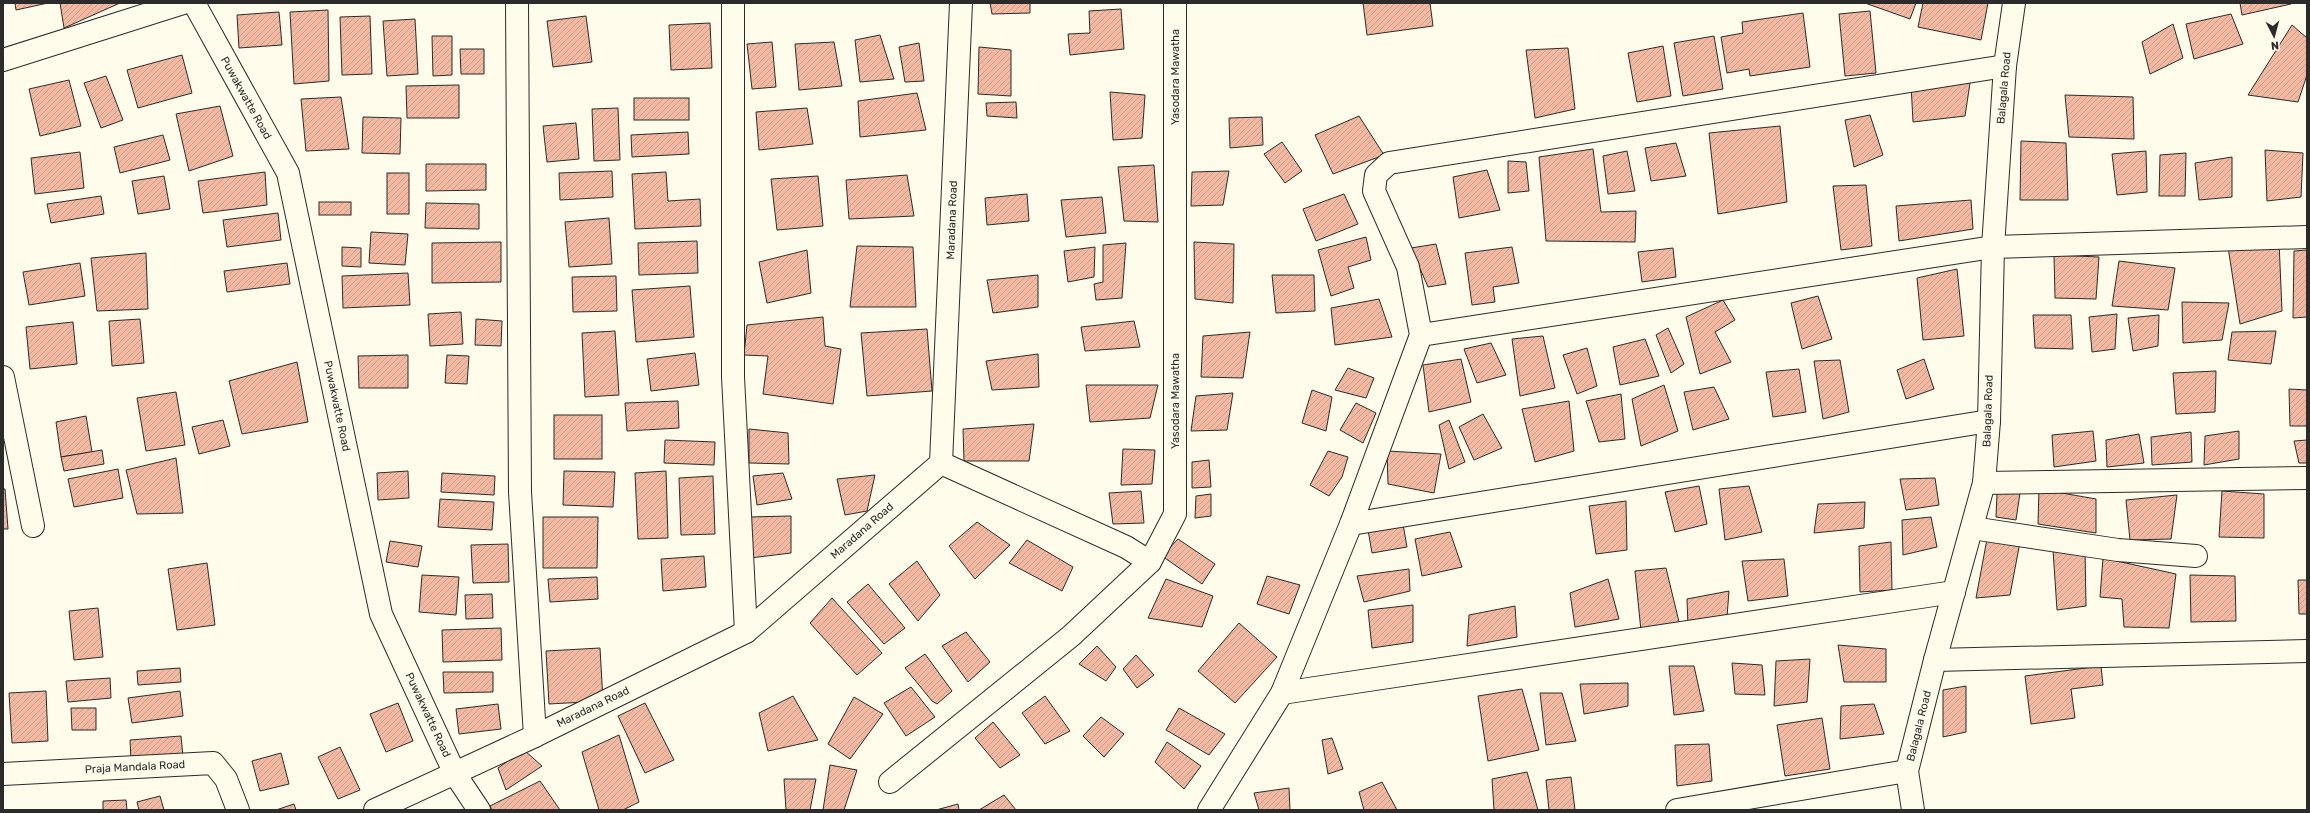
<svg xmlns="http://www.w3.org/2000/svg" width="2310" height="813" viewBox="0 0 2310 813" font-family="Rubik,sans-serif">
<defs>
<pattern id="building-hatch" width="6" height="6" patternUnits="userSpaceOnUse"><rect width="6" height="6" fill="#f2b8a0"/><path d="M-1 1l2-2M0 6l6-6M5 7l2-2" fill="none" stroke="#d09e8a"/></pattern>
</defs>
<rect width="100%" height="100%" fill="#fdfbea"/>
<!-- building -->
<g fill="url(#building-hatch)" stroke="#2b2b2b">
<path d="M15 3H48L16 10Z"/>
<path d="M60 3H120L64 28Z"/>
<path d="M990 3H1030V13L992 14Z"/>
<path d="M1363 3H1430L1433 26 1367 35Z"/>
<path d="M1865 3H1916L1910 19Z"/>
<path d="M1923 3H1988L1981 40 1918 27Z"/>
<path d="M2240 3H2291V4L2242 15Z"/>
<path d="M1121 9 1124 49 1070 55 1068 34 1090 33 1089 11Z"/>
<path d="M328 10 329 81 294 84 290 12Z"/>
<path d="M1870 11 1876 73 1845 76 1839 14Z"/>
<path d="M279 12 282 45 239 48 237 15Z"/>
<path d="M1803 13 1810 67 1750 76 1749 69 1727 73 1721 37 1743 33 1742 22Z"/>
<path d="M2231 14 2243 44 2194 59 2186 24Z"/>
<path d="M370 16 372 74 342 75 340 17Z"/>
<path d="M586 16 592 62 553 67 547 21Z"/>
<path d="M415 19 418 74 387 76 383 21Z"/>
<path d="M710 23 712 68 671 70 669 25Z"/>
<path d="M2173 24 2183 58 2150 74 2142 42Z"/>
<path d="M2292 25 2307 38V75L2298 102 2248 95Z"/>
<path d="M880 35 894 79 860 82 855 40Z"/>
<path d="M432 36H452V75L433 76Z"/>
<path d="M1714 36 1723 89 1683 96 1674 43Z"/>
<path d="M772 42 776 87 752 89 747 44Z"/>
<path d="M834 42 842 86 799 90 795 44Z"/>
<path d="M919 43 924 81 905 82 899 47Z"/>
<path d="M1663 46 1671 96 1637 102 1628 53Z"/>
<path d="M979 47 1011 50V96L978 94Z"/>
<path d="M1568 48 1575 109 1535 118 1526 50Z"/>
<path d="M460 49H484V74H461Z"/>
<path d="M182 55 192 93 138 108 127 70Z"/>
<path d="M106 76 123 120 101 128 84 83Z"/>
<path d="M69 80 81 126 40 136 29 89Z"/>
<path d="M1970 83 1965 116 1913 122 1911 84Z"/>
<path d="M459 85V118H407L406 86Z"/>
<path d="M1110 92 1145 95 1142 138 1113 140Z"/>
<path d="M917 93 926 130 860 137 858 101Z"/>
<path d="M2065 95 2133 97 2134 139 2069 137Z"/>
<path d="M341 97 349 149 306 151 301 99Z"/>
<rect x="634" y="98" width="55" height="22"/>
<path d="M1016 102 1017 118 987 116 986 103Z"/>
<path d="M220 106 233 156 189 171 176 114Z"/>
<path d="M618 108 620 160 594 161 592 109Z"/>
<path d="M807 108 813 144 759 150 756 112Z"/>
<path d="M1870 115 1883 155 1854 167 1845 120Z"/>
<path d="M1359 116 1384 155 1333 174 1315 135Z"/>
<path d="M363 117 401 118 400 154 362 153Z"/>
<path d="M1262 117 1263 145 1230 148 1229 118Z"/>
<path d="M576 123 579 159 547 162 543 126Z"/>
<path d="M1780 126 1787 202 1718 214 1709 133Z"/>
<path d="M688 132 689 154 632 157 631 135Z"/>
<path d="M163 135 170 160 120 173 114 147Z"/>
<path d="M2021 141 2066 143 2068 200H2020Z"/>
<path d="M1282 142 1302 171 1285 183 1264 154Z"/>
<path d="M1676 143 1686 176 1651 181 1645 148Z"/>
<path d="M1593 149 1601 212 1636 211 1635 242 1546 241 1539 157Z"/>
<path d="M2265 150 2303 153 2301 197 2267 201Z"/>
<path d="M1627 151 1635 191 1608 194 1603 156Z"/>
<path d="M2146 151 2147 192 2117 195 2112 154Z"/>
<path d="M80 152 84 188 35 194 31 158Z"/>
<path d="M2186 153 2185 196H2159L2160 155Z"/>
<path d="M2232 157V197L2199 200 2195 163Z"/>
<path d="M1508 161 1526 162 1529 191 1508 193Z"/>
<path d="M426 164H486V190L426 191Z"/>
<path d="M1154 165 1158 222 1124 221 1118 167Z"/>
<path d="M1487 170 1500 210 1459 218 1453 177Z"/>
<path d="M612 171 613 197 560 200 559 173Z"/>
<path d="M1229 171 1223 205 1191 206 1192 172Z"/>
<path d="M265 172 267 205 203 213 198 181Z"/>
<path d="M666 172 668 201 700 199 701 226 635 229 632 174Z"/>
<rect x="387" y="173" width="22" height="41"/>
<path d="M907 175 914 216 849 219 846 180Z"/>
<path d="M164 176 170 209 138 214 132 181Z"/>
<path d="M818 176 823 226 777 230 771 179Z"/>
<path d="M1866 185 1872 246 1841 250 1833 186Z"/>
<path d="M1027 194 1029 221 987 225 985 198Z"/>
<path d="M1344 194 1358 224 1316 241 1303 209Z"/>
<path d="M101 196 104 214 51 223 47 204Z"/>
<path d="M1102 197 1106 233 1066 237 1061 200Z"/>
<path d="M1971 200 1973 229 1899 241 1896 206Z"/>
<rect x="319" y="202" width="32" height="13"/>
<path d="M426 203 479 204V229L425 228Z"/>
<path d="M278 213 281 240 227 247 223 220Z"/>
<path d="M609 218 612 264 569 267 565 222Z"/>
<path d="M371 232 408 234 405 265 369 263Z"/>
<path d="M1366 237 1371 260 1348 267 1354 288 1331 296 1318 250Z"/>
<path d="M697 241 698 273 639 275 638 243Z"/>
<path d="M2279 241 2282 311 2240 324 2228 247Z"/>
<path d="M501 242V282L432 283V243Z"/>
<path d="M1194 242 1234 244 1233 303 1195 299Z"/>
<path d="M1126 243 1122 298 1096 300 1094 284 1103 282V245Z"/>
<path d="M1436 244 1446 284 1428 287 1411 248Z"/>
<path d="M857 246 913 247 916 307H850Z"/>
<path d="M342 247 361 248V267L342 266Z"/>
<path d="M1095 247 1094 277 1068 282 1064 251Z"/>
<path d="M1512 247 1519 283 1493 287 1495 302 1472 305 1465 253Z"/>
<path d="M1673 248 1676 277 1642 282 1638 252Z"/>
<path d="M807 250 811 293 767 303 759 262Z"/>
<path d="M2307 250V317L2293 318 2294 251Z"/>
<path d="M146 253 148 309 97 311 91 258Z"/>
<path d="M2054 255 2099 257 2096 299 2055 298Z"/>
<path d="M2119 261 2175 268 2168 310 2112 306Z"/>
<path d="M80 263 85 296 29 305 23 272Z"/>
<path d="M287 263 290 284 227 292 224 271Z"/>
<path d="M1957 269 1964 336 1923 340 1917 278Z"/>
<path d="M408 273 410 305 343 308 342 276Z"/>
<path d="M1038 275V307L993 313 987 280Z"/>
<path d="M1272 275H1314L1315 311 1276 313Z"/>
<path d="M616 276 617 311 573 312 572 277Z"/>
<path d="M690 286 694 337 636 342 632 290Z"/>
<path d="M1818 296 1832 339 1802 349 1791 303Z"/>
<path d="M1379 299 1392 337 1335 345 1331 308Z"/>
<path d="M1723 300 1735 320 1715 332 1731 362 1700 374 1686 317Z"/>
<path d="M2182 302 2229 303 2222 340 2183 343Z"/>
<path d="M461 312 463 344 430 346 428 314Z"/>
<path d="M2117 314 2115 349 2092 352 2089 317Z"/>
<path d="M2033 315H2071L2073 349 2035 348Z"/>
<path d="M2159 315 2158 346 2133 351 2128 318Z"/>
<path d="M823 317 825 346 841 349 833 404 763 394 768 356 744 355 747 325Z"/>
<path d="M140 319 144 363 112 366 109 321Z"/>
<path d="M476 319 502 321 501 346 475 345Z"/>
<path d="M1134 321 1140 347 1085 351 1081 327Z"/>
<path d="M73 322 77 364 30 369 26 327Z"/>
<path d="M1668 328 1684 364 1671 373 1656 335Z"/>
<path d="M927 329 932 391 867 396 861 333Z"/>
<path d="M615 331 619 395 585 397 582 333Z"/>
<path d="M2276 331 2271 364 2228 360 2232 332Z"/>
<path d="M1250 332 1243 378 1201 377 1203 336Z"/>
<path d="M1543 336 1555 388 1520 396 1512 339Z"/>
<path d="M1645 339 1659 376 1620 385 1613 347Z"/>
<path d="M1491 343 1506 375 1477 383 1464 349Z"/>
<path d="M1587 348 1597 386 1577 394 1563 355Z"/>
<path d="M695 353 699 385 651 391 647 359Z"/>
<path d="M1038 354 1039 387 992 390 986 361Z"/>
<path d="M408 355V388H359L358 356Z"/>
<path d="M447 355 469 356 467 384 445 383Z"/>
<path d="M1461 359 1471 402 1429 412 1423 365Z"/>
<path d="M1924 359 1934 389 1906 399 1897 370Z"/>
<path d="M1840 360 1849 412 1823 419 1814 361Z"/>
<path d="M297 362 308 422 242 434 229 381Z"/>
<path d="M1348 368 1374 378 1366 398 1335 390Z"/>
<path d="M1799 369 1806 412 1773 417 1766 372Z"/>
<path d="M2216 371 2215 412 2176 414 2173 373Z"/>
<path d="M1086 385H1158L1150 418 1090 422Z"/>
<path d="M1664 385 1678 431 1641 446 1632 399Z"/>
<path d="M1714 387 1729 419 1693 430 1684 392Z"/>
<path d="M2289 389 2307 390V426H2290Z"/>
<path d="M1312 390 1332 397 1326 431 1302 423Z"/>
<path d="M176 392 185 445 146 451 137 398Z"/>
<path d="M1233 393 1227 430 1191 431 1196 396Z"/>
<path d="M1621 394 1625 439 1599 442 1586 401Z"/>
<path d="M678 401 679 428 627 431 625 403Z"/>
<path d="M1569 401 1574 451 1535 462 1522 409Z"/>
<path d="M1356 403 1376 413 1363 443 1340 430Z"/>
<path d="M1483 414 1502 448 1474 460 1459 427Z"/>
<rect x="554" y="415" width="48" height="44"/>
<path d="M86 416 92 452 61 457 56 422Z"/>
<path d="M223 420 230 446 199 454 192 427Z"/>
<path d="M1449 420 1465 462 1449 469 1439 425Z"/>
<path d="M1034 424 1029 461H964L963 429Z"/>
<path d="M749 429 788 433 789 464 749 463Z"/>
<path d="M2093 431 2096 461 2054 467 2052 435Z"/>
<path d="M2239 431V459L2204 465 2205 436Z"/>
<path d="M2191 432 2192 462 2152 465 2151 437Z"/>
<path d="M2139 434 2144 463 2107 467 2106 440Z"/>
<path d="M665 440 715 442 714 465 664 463Z"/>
<path d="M2307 440V463H2299L2294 441Z"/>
<path d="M1123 449 1155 450 1152 484 1121 485Z"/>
<path d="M102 450 104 464 64 471 61 457Z"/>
<path d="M1328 451 1348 457 1342 477 1329 496 1310 485Z"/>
<path d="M1387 451 1441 454 1434 493 1388 484Z"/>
<path d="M176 458 183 513 137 514 126 470Z"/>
<path d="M1209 460 1211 487 1192 488V462Z"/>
<path d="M118 469 123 498 74 507 68 479Z"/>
<path d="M408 471 409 498 378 500 377 473Z"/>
<path d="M564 471 615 472 613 507 563 505Z"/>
<path d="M666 471 668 538 638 539 635 473Z"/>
<path d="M442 473 495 476 494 495 441 492Z"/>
<path d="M783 473 792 499 757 505 753 476Z"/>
<path d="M875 475 867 511 845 515 837 479Z"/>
<path d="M713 476 715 534 681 535 679 478Z"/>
<path d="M1935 478 1939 505 1906 510 1900 479Z"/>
<path d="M1699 486 1707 524 1675 532 1665 492Z"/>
<path d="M1749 486 1762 532 1725 540 1719 489Z"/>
<path d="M3 489H5L8 529H3Z"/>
<path d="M2039 489 2096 499V533L2038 524Z"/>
<path d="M1141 491 1144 523 1113 524 1109 493Z"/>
<path d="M2222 491 2264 494V538L2219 537Z"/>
<path d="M1997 493H2020L2016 520 1996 517Z"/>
<path d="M1211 494V516L1195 518 1196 496Z"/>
<path d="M2177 495 2171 539 2130 540 2126 500Z"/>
<path d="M440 499 494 502 492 530 438 527Z"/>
<path d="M1626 501 1627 550 1596 554 1589 506Z"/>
<path d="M1865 502 1864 528 1814 533 1818 504Z"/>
<path d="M791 516V553L750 558 748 517Z"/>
<path d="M543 517H598L597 568H543Z"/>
<path d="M1931 517 1937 547 1903 555 1902 520Z"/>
<path d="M977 522 1010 545 975 579 949 546Z"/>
<path d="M1403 524 1407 547 1372 553 1368 530Z"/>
<path d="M1450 532 1462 567 1422 576 1415 539Z"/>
<path d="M1178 539 1215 564 1202 584 1162 556Z"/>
<path d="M1987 539 2020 542 2010 595 1976 598Z"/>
<path d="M1027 540 1073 567 1062 591 1009 563Z"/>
<path d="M390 541 422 546 418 567 386 562Z"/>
<path d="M1891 542 1892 590 1860 592 1859 546Z"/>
<path d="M508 544 509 582 473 583 471 545Z"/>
<path d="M2053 550H2085L2086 606 2057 610Z"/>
<path d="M704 556 706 587 663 591 661 559Z"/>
<path d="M2103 558 2176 574 2169 628 2124 627 2122 599 2100 597Z"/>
<path d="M1784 559 1788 596 1748 601 1742 561Z"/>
<path d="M917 561 940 595 918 621 889 584Z"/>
<path d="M207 563 215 625 177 630 168 569Z"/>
<path d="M1666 568 1680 626 1641 631 1635 571Z"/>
<path d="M1409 569 1410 591 1364 602 1357 576Z"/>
<path d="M422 575 459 577 456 615 419 612Z"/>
<path d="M2190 575 2235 576 2236 621 2191 622Z"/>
<path d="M1267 576 1300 585 1289 614 1257 604Z"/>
<path d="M597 577 598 599 550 602 548 579Z"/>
<path d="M1166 579 1213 596 1202 627 1148 618Z"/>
<path d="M1608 579 1619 619 1575 627 1570 593Z"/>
<path d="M2298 580H2307V614H2299Z"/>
<path d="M868 584 905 628 884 644 847 602Z"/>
<path d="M1729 591 1727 617 1688 626 1687 599Z"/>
<path d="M492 594 493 618 466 619 465 595Z"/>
<path d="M832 598 882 653 857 675 810 623Z"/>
<path d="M1413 605V642L1372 648 1368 610Z"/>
<path d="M1515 606 1517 637 1467 646 1469 615Z"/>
<path d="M98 608 103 657 74 660 69 611Z"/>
<path d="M1239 623 1277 657 1235 703 1198 671Z"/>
<path d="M501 628 502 660 443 662 442 630Z"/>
<path d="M966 632 990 662 968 682 942 646Z"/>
<path d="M1838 645 1886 649V682H1844Z"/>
<path d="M1097 646 1116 667 1106 681 1079 664Z"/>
<path d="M600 648 603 701 549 704 546 651Z"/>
<path d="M925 654 952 691 937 704 932 701 905 668Z"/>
<path d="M1136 655 1154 675 1137 688 1123 669Z"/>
<path d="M1810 659 1807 702 1774 706 1776 661Z"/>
<path d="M1732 663 1762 665 1765 695 1735 694Z"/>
<path d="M1669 666H1694L1704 711 1674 715Z"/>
<path d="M2101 666 2103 685 2071 689 2075 718 2031 724 2025 676Z"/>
<path d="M180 668 181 682 138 685 137 671Z"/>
<path d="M443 672H493V692L444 693Z"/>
<path d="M110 678 111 698 68 702 66 681Z"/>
<path d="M1628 683V706L1584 714 1580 684Z"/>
<path d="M1966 686V732L1943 737V690Z"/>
<path d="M911 687 935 717 906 736 884 703Z"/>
<path d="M1522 689 1539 750 1488 761 1478 696Z"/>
<path d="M46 691 48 741 12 743 9 693Z"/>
<path d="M180 691 183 716 132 723 128 698Z"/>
<path d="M1540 693H1562L1576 741 1546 745Z"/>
<path d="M793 696 818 740 768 751 759 713Z"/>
<path d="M1045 696 1070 731 1045 744 1022 713Z"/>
<path d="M854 697 883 714 850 759 828 744Z"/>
<path d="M398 703 413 741 386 752 370 714Z"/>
<path d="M645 703 674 760 645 773 618 716Z"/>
<path d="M498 704 501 729 459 734 456 709Z"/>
<path d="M1874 704 1884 734 1840 739 1841 706Z"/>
<path d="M71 708H96V730H72Z"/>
<path d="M1179 708 1225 734 1209 755 1166 730Z"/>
<path d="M1101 717 1124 734 1104 757 1083 736Z"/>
<path d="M1822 718 1830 769 1785 776 1777 725Z"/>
<path d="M993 722 1020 755 1000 768 975 738Z"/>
<path d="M619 735 639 802 623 810H599L582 752Z"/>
<path d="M181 736 183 757 131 760 130 740Z"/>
<path d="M1332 738 1343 769 1328 774 1322 740Z"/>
<path d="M1167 742 1201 766 1184 789 1155 762Z"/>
<path d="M1709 744 1712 781 1677 786 1675 745Z"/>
<path d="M340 747 360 790 338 799 318 757Z"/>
<path d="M524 750 542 766 506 790 498 768Z"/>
<path d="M281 753 289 784 260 791 252 761Z"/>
<path d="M830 765 857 770 844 810H823Z"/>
<path d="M1527 772 1538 810H1494L1492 779Z"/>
<path d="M1571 777 1575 810H1549L1546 780Z"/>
<path d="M784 779H816L810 810H786Z"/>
<path d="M540 781 560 810H492L490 806Z"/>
<path d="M1382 782 1397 810H1364L1359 792Z"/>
<path d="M1289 788 1290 810H1259L1254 793Z"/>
<path d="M1004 795 1016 810H979Z"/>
<path d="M160 796 164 810H139L137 802Z"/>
<path d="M126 800 127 810H103V801Z"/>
<path d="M294 804 296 810H276Z"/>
<path d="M958 804 959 810H936Z"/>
</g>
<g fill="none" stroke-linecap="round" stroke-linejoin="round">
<defs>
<g id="minor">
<path d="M194 3 288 173 381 614 455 774 479 810"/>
<path d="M517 3 520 492 535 736"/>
<path d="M733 3V377L746 632"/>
<path d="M3 60 183 3"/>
<path d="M1421 335 1993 247 2307 237"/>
<path d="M3 377 33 526"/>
<path d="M941 463 1126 547 1150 562 1175 514V3"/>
<path d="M1984 483 2307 478"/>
<path d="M1351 524 1989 421"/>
<path d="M1972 528 2118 550 2196 556"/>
<path d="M1935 660 2307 651"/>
<path d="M1282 693 1954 592"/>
<path d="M3 774 213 763 226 779 238 810"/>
<path d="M890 782 1071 636 1150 562"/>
<path d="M375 810 535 736 746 632 941 463 961 3"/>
<path d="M1209 810 1282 693 1351 524 1421 335 1408 267 1374 191 1376 175 1389 163 2005 66"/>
<path d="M1677 810 1907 771"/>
<path d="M1913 810 1907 771 1935 660 1984 483 1989 421 1993 247 2005 66 2014 3"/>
</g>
</defs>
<!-- minor casing -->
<use href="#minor" stroke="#2b2b2b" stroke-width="24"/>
<!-- minor -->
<use href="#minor" stroke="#fdfbea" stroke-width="22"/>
</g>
<g text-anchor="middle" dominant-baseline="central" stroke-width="3" stroke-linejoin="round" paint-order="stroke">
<!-- street labels -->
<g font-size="11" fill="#2b2b2b" stroke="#fdfbea">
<text transform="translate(1175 77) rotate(-90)">Yasodara Mawatha</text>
<text transform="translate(2004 88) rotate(-85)">Balagala Road</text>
<text transform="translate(246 98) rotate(61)">Puwakwatte Road</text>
<text transform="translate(952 220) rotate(-88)">Maradana Road</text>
<text transform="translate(1175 401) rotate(-90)">Yasodara Mawatha</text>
<text transform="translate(337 406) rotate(78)">Puwakwatte Road</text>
<text transform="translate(1988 411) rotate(-88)">Balagala Road</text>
<text transform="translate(862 531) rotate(-41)">Maradana Road</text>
<text transform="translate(593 707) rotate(-26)">Maradana Road</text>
<text transform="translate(428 715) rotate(65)">Puwakwatte Road</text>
<text transform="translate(1919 726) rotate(-76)">Balagala Road</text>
<text transform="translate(135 767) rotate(-3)">Praja Mandala Road</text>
</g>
</g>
<!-- border -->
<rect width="2310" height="813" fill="none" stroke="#2b2b2b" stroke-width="8"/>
<!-- north arrow -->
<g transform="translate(2274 36) rotate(174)" stroke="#fdfbea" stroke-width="3" paint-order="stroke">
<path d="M0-3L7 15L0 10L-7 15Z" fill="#2b2b2b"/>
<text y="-6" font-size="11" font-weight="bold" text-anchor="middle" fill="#2b2b2b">N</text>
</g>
</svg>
